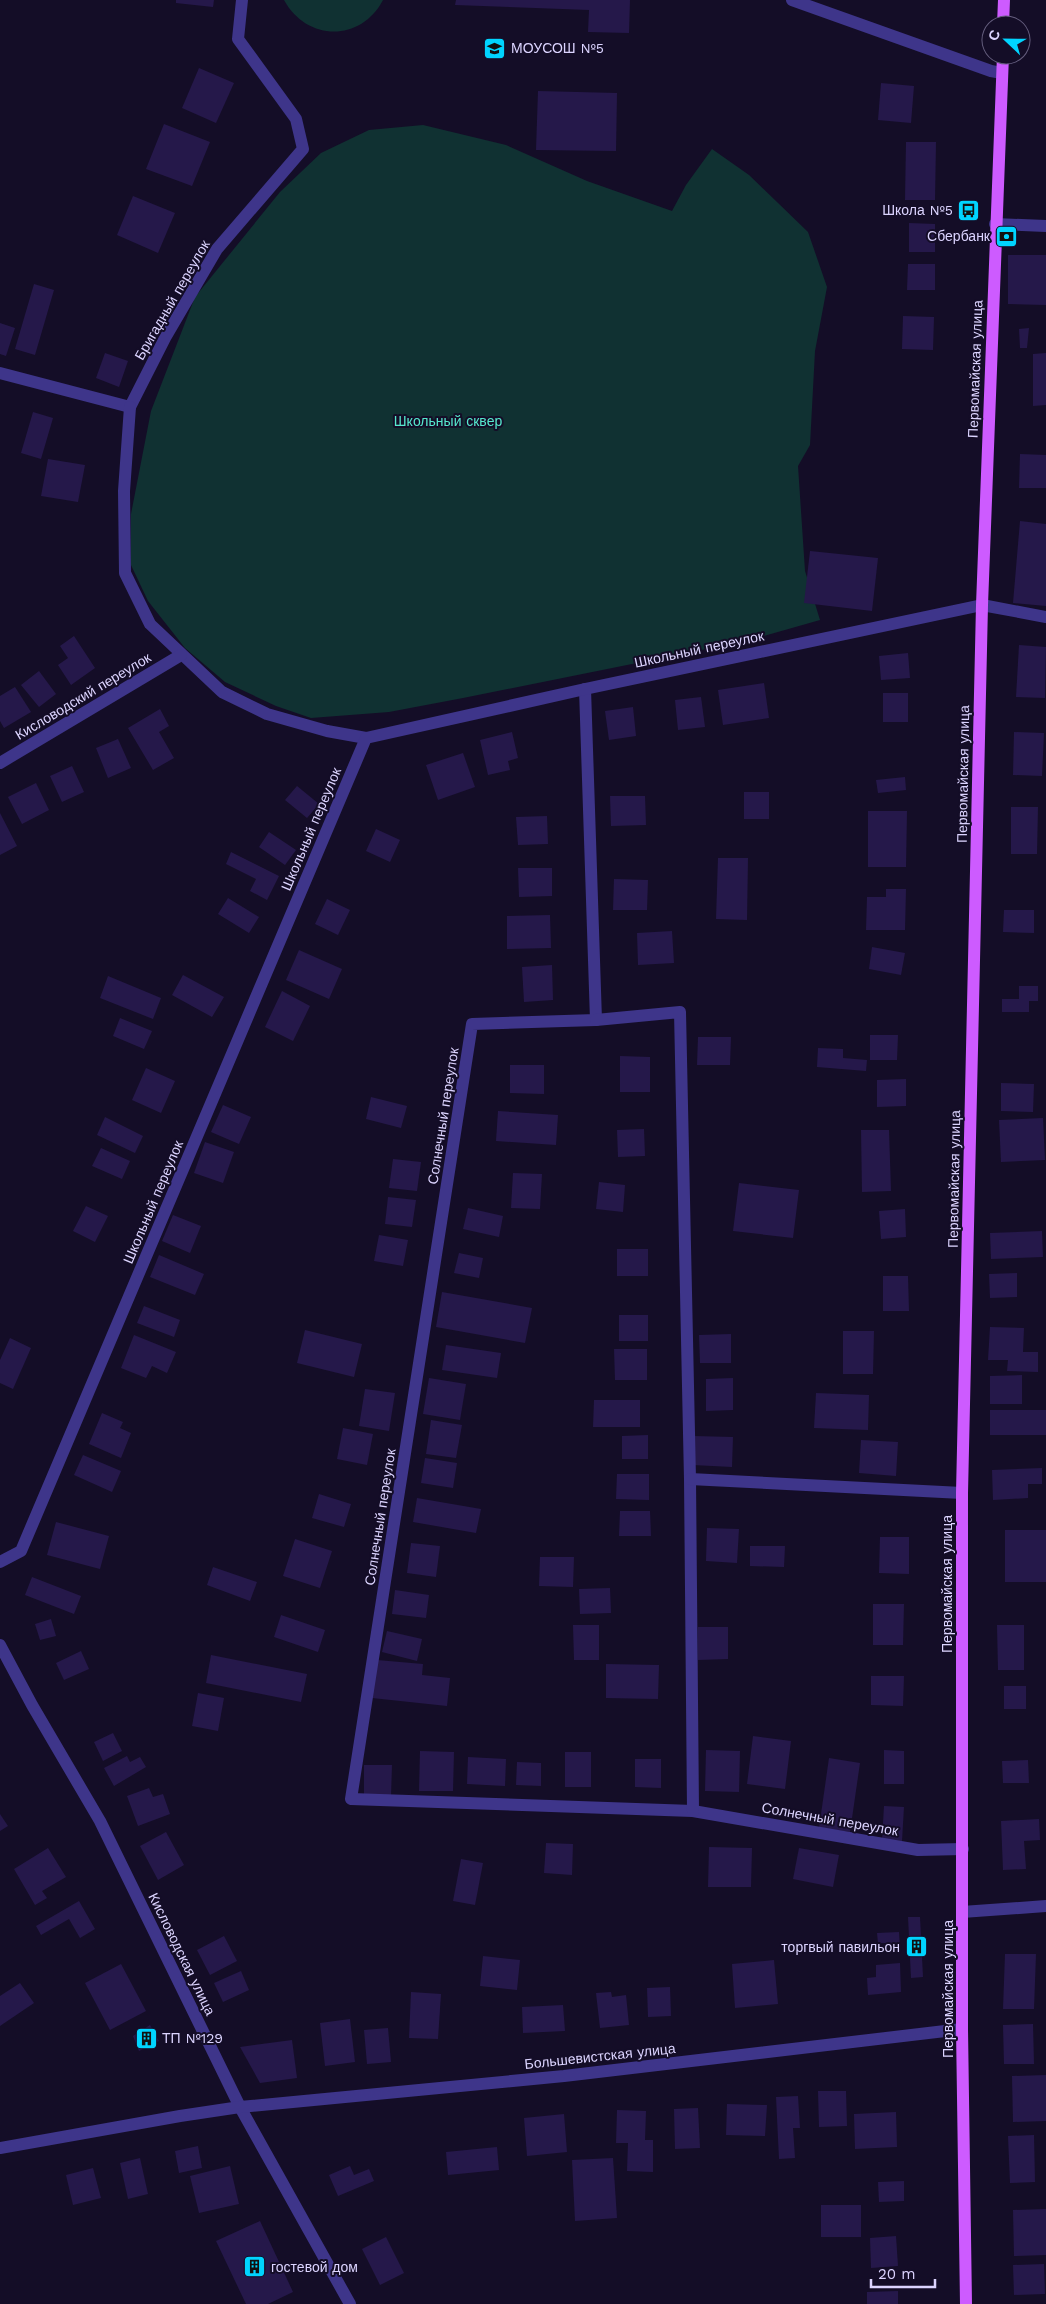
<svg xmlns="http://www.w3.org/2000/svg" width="1046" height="2304" viewBox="0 0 1046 2304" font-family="'Work Sans',sans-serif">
<rect width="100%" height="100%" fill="#140d27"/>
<!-- green -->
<g fill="#103132">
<path d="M284 0H383C361 42 307 42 284 0Z"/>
<path d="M423 125 506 145 587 181 672 211 686 185 712 149 749 175 808 232 827 287 815 351 810 445 798 466 805 571 820 620 746 641 463 698 389 712 311 718 276 706 225 682 185 648 148 601 131 565V514L151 411 195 297 280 192 321 153 369 130Z"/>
</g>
<!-- building -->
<g fill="#25184a">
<path d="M176 0H214L213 7 176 3Z"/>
<path d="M456 0H630L629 33 588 32 589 10 455 5Z"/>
<path d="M199 68 234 83 216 123 182 108Z"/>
<path d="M881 83 914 86 911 123 878 120Z"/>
<path d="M538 91 617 93 616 151 536 150Z"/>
<path d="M164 124 210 142 192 186 146 169Z"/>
<path d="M906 142H936L935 200H905Z"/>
<path d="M133 196 175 213 158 253 117 235Z"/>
<path d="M909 223 935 224V252H909Z"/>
<path d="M1008 255H1046V305L1008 304Z"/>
<path d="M908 264H935V290H907Z"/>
<path d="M34 284 54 290 35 355 15 349Z"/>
<path d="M903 316 934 317 933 350 902 349Z"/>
<path d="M0 323 15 328 6 356 0 354Z"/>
<path d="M1029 328 1027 348H1020L1019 329Z"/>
<path d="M105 353 128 361 119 387 96 378Z"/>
<path d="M1046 353V405L1033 406V354Z"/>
<path d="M33 412 53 418 41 459 21 453Z"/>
<path d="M1020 454 1046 455V488H1019Z"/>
<path d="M48 459 85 465 78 502 41 496Z"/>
<path d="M1020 521 1046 524V606L1013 603Z"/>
<path d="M810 551 878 558 872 611 804 603Z"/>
<path d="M74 636 95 668 71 685 58 665 68 658 60 646Z"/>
<path d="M1019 645 1046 647 1045 698 1016 697Z"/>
<path d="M908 653 910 678 881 680 879 656Z"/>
<path d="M39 671 56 694 39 707 21 685Z"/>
<path d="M764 683 769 718 723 725 718 690Z"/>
<path d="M15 687 31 712 4 728 0 721V696Z"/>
<rect x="883" y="693" width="25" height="29"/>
<path d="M701 697 705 727 678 730 675 700Z"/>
<path d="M633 707 636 736 609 740 605 711Z"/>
<path d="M160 709 169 726 159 732 174 758 153 770 128 728Z"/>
<path d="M512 732 518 758 508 761 510 770 488 775 480 740Z"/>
<path d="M1014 732 1044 733 1042 776 1013 775Z"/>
<path d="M118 739 131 768 108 778 96 748Z"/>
<path d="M463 753 475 787 438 800 426 765Z"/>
<path d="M72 766 84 792 62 802 50 776Z"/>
<path d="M905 777 906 790 878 793 876 780Z"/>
<path d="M36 783 49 810 22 824 8 797Z"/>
<path d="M297 786 319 804 307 818 285 800Z"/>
<rect x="744" y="792" width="25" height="27"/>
<path d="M610 796H645L646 825 611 826Z"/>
<path d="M1011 807H1038L1037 854H1011Z"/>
<path d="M868 811H907L906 867H868Z"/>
<path d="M0 813 17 846 0 855Z"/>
<path d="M547 816 548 844 518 845 516 817Z"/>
<path d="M376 829 400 840 390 862 366 851Z"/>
<path d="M269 832 296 850 285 865 259 847Z"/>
<path d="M231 852 279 876 267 900 250 891 256 879 226 864Z"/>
<path d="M718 858H748L747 920 716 919Z"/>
<path d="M518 868H552V896L519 897Z"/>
<path d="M614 879 648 880 647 910H613Z"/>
<path d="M886 889H906L905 930H866L867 897H886Z"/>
<path d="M228 898 259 917 249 933 218 914Z"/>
<path d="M327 899 350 910 338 935 315 924Z"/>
<path d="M1004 910H1034V933L1003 932Z"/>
<path d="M550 915 551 948 507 949V916Z"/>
<path d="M672 931 674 963 638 965 637 933Z"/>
<path d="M872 947 905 953 901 975 869 969Z"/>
<path d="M299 950 342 969 329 999 286 980Z"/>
<path d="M552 965 553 1000 524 1002 522 967Z"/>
<path d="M183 975 224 997 212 1017 172 995Z"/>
<path d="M108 976 161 998 153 1019 100 998Z"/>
<path d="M1019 986H1038V1001H1029V1012H1002V999H1019Z"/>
<path d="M282 991 310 1006 293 1041 265 1027Z"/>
<path d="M120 1018 152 1031 144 1049 113 1036Z"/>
<path d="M870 1035H898L897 1060H870Z"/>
<path d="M698 1037H731L730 1065H697Z"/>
<path d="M818 1048 843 1049V1058L867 1060 866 1071 817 1067Z"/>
<path d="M620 1056 650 1057V1092H620Z"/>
<path d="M510 1065H544V1094L510 1093Z"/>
<path d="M146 1068 175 1081 161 1113 132 1100Z"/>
<path d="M906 1079V1106L877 1107V1080Z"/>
<path d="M1001 1083 1034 1084 1033 1112 1001 1111Z"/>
<path d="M371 1097 407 1106 401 1128 366 1119Z"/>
<path d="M223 1105 251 1117 239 1144 211 1132Z"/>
<path d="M498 1111 558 1115 556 1145 496 1141Z"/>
<path d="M105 1117 143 1136 135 1153 97 1135Z"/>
<path d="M1043 1118 1045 1160 1001 1162 999 1120Z"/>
<path d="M644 1129 645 1156 618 1157 617 1130Z"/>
<path d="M861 1130H889L891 1191 862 1192Z"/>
<path d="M205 1142 234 1152 223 1183 194 1173Z"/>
<path d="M101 1148 130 1161 122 1179 92 1166Z"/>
<path d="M393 1159 421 1162 417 1191 389 1188Z"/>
<path d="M513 1173 542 1174 540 1209 511 1208Z"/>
<path d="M599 1182 625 1185 623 1212 596 1209Z"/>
<path d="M739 1183 799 1190 793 1238 733 1231Z"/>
<path d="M388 1197 416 1200 412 1227 385 1224Z"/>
<path d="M86 1206 108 1216 95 1242 73 1231Z"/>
<path d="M468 1208 503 1216 499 1237 463 1229Z"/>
<path d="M905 1209 906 1237 881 1239 879 1211Z"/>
<path d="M173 1215 201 1226 190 1253 162 1241Z"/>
<path d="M1042 1231 1043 1257 991 1259 990 1233Z"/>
<path d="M379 1235 408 1240 403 1266 374 1261Z"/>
<rect x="617" y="1249" width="31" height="27"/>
<path d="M459 1253 483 1258 479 1278 454 1273Z"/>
<path d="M159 1255 204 1274 195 1295 150 1277Z"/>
<path d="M1017 1273V1297L990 1298 989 1274Z"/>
<path d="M883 1276H908L909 1311H883Z"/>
<path d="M442 1292 532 1308 525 1343 436 1327Z"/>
<path d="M144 1306 180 1320 174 1337 137 1323Z"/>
<rect x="619" y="1315" width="29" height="26"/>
<path d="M990 1327 1024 1328 1023 1352H1038V1372L1007 1371 1008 1360H988Z"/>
<path d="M305 1330 362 1344 354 1377 297 1363Z"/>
<path d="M843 1331H874L873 1374H843Z"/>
<path d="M731 1334V1363H700L699 1335Z"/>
<path d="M134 1335 176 1352 167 1373 152 1366 146 1378 121 1368Z"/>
<path d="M10 1338 31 1348 13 1389 0 1383V1360Z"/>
<path d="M446 1345 501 1353 497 1378 442 1370Z"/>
<path d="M614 1349H647V1380H615Z"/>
<path d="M1022 1375V1404H990V1376Z"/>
<path d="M429 1378 466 1384 460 1420 423 1414Z"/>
<path d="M733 1378V1410L706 1411V1379Z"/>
<path d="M365 1389 395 1393 389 1431 359 1426Z"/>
<path d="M816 1393 869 1395 868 1430 814 1428Z"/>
<path d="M594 1400H640V1427H593Z"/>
<rect x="990" y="1410" width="56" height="25"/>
<path d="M102 1413 123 1422 120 1428 131 1433 121 1458 89 1444Z"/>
<path d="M431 1420 462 1425 456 1458 426 1454Z"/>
<path d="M343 1428 373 1434 367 1465 337 1459Z"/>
<path d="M648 1435V1459H622V1436Z"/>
<path d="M694 1436 733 1437 732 1467 693 1465Z"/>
<path d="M861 1440 898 1442 896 1476 859 1473Z"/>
<path d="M83 1455 121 1471 112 1492 74 1475Z"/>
<path d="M425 1458 457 1463 453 1488 421 1483Z"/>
<path d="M1042 1468V1484H1028V1498L993 1500 992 1470Z"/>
<path d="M617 1474H649V1500L616 1499Z"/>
<path d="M319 1494 351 1504 344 1527 312 1518Z"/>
<path d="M417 1498 481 1509 476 1533 413 1522Z"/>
<path d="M620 1511H650L651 1536H619Z"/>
<path d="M56 1522 109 1536 100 1569 47 1555Z"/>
<path d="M707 1528 739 1529 737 1563 706 1561Z"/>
<rect x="1005" y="1530" width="41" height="52"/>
<path d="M880 1537H909V1574L879 1573Z"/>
<path d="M295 1539 332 1551 320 1588 283 1576Z"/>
<path d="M411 1543 440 1546 436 1577 407 1573Z"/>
<path d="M750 1546H785L784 1567 750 1566Z"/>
<path d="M540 1557H574L573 1587 539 1586Z"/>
<path d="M213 1567 257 1582 250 1601 207 1585Z"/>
<path d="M32 1577 81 1596 74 1614 25 1595Z"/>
<path d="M610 1588 611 1613 580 1614 579 1589Z"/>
<path d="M395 1590 429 1595 426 1618 392 1614Z"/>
<path d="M873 1604H904L903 1645H873Z"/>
<path d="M281 1615 325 1630 318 1652 274 1637Z"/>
<path d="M51 1619 56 1636 40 1640 35 1624Z"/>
<path d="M573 1625H599V1660H574Z"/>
<path d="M997 1625H1024V1670H998Z"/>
<path d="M698 1627H728V1659L698 1660Z"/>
<path d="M387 1631 422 1639 417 1661 382 1652Z"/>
<path d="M81 1651 89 1669 64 1680 56 1663Z"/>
<path d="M211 1655 307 1674 301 1702 206 1683Z"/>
<path d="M377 1660 423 1664 422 1675 450 1678 447 1706 372 1698Z"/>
<path d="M606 1664 659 1665 658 1699 606 1698Z"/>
<path d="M871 1676H904L903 1706 871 1705Z"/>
<rect x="1004" y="1686" width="22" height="23"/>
<path d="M198 1693 224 1698 218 1731 192 1726Z"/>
<path d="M113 1733 122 1751 103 1761 94 1742Z"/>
<path d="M753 1736 791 1741 785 1789 747 1784Z"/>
<path d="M706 1750 740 1751 739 1792 705 1791Z"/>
<path d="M884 1750 904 1751V1784H884Z"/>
<path d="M420 1751 454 1752 453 1791H419Z"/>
<rect x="565" y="1752" width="26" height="35"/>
<path d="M127 1756 130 1762 140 1757 146 1767 114 1786 104 1768Z"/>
<path d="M468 1757 506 1759 505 1786 467 1784Z"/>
<path d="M829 1758 860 1763 850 1832 819 1828Z"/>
<path d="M635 1759H661V1788L635 1787Z"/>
<path d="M1028 1760 1029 1783H1003L1002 1761Z"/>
<path d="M517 1762 541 1763V1786L516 1785Z"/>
<path d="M364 1765H392L391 1796H364Z"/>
<path d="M149 1788 153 1797 163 1794 170 1814 138 1826 127 1796Z"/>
<path d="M884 1806 904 1807 902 1841 882 1840Z"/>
<path d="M0 1814 8 1826 0 1831Z"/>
<path d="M1039 1819 1040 1840 1024 1841 1026 1869 1003 1870 1001 1821Z"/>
<path d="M166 1832 184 1865 158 1880 140 1846Z"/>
<path d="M546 1843 573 1844 572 1875 544 1873Z"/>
<path d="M709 1847 752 1848 751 1887H708Z"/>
<path d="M48 1848 66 1877 42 1891 47 1898 35 1905 14 1869Z"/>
<path d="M799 1848 839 1855 833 1887 793 1879Z"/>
<path d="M461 1859 483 1863 475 1905 453 1901Z"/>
<path d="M79 1901 95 1929 80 1938 69 1919 41 1935 36 1926Z"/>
<path d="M908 1917H920L923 1977 911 1978Z"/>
<path d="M899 1932 900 1949 890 1950V1943H878L877 1933Z"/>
<path d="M224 1936 237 1961 210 1975 197 1950Z"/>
<path d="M1005 1954H1036L1034 2009H1003Z"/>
<path d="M483 1956 520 1960 517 1990 480 1986Z"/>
<path d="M774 1960 778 2004 735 2008 732 1964Z"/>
<path d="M900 1963 901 1992 868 1995 867 1978 876 1977V1965Z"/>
<path d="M121 1964 146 2011 110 2030 85 1983Z"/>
<path d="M241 1971 249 1990 223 2002 214 1983Z"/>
<path d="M20 1983 34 2003 0 2026V1996Z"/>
<path d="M670 1987 671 2016 648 2017 647 1988Z"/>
<path d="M411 1992 441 1994 438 2039 409 2038Z"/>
<path d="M611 1992 612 1997 626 1995 629 2025 600 2028 596 1993Z"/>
<path d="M563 2005 565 2031 523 2033 522 2007Z"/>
<path d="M350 2019 355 2062 325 2066 320 2023Z"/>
<path d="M1033 2024 1034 2064H1004L1003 2025Z"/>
<path d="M150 2025 159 2041 139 2051 133 2036Z"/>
<path d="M388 2028 391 2062 367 2064 364 2030Z"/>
<path d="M292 2040 297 2078 260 2083 240 2047Z"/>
<path d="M1046 2075V2121L1013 2122 1012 2076Z"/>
<path d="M818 2091H846L847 2126 819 2127Z"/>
<path d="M798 2096 800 2128H793L795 2158 779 2159 776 2097Z"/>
<path d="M727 2104 767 2105 765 2136 726 2135Z"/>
<path d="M698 2108 700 2148 675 2149 674 2109Z"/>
<path d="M617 2110 646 2111 645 2140H653V2172L627 2171 628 2143H616Z"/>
<path d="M896 2112 897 2147 855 2149 854 2114Z"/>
<path d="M564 2114 567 2152 527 2156 524 2118Z"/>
<path d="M1034 2135 1035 2182 1010 2183 1008 2136Z"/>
<path d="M198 2146 202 2168 179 2173 175 2151Z"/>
<path d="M497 2147 499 2170 448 2175 446 2152Z"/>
<path d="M140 2158 148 2194 128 2199 120 2163Z"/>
<path d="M613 2158 617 2218 575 2221 572 2160Z"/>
<path d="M230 2166 239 2204 199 2213 190 2176Z"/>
<path d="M350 2166 354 2175 369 2169 374 2181 338 2196 329 2175Z"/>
<path d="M93 2168 101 2198 73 2205 66 2175Z"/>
<path d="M904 2181V2201L879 2202 878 2182Z"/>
<rect x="821" y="2205" width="40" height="32"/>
<path d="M1046 2209V2255L1014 2256 1013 2210Z"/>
<path d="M260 2221 293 2292 268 2304H246L216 2241Z"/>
<path d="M896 2236 898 2266 871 2268 870 2238Z"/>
<path d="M386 2237 404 2273 380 2285 362 2249Z"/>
<path d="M1044 2264 1045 2294 1014 2295 1013 2265Z"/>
<path d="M898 2291V2304H867V2292Z"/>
</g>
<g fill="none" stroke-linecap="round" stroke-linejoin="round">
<!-- minor -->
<g stroke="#3e358a" stroke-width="12">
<path d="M792 0 991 71 1002 73"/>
<path d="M995 224 1046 226"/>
<path d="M0 373 130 407 165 338 217 249 303 149 296 119 238 39 242 0"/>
<path d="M130 407 124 491 125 573 150 624 222 692 267 714 327 731 366 738"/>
<path d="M585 689 596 1020 472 1024 351 1799 693 1811 918 1850 963 1849"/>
<path d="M0 763 181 655"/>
<path d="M596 1020 680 1012 690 1479 693 1811"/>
<path d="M690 1479 962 1493"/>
<path d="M0 1562 21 1551 366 738 585 689 982 605 1046 617"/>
<path d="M0 1645 32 1705 100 1821 240 2107 350 2304"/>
<path d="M962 1912 1046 1906"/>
<path d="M0 2148 180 2116 240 2107 564 2076 962 2029"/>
</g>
<!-- major -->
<g stroke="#cd5bff" stroke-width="12">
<path d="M1003 25 1004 0"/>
<path d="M966 2304 962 2029V1493L982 605 1003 55"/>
</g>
</g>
<!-- icons -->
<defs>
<symbol id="school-square" viewBox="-11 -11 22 22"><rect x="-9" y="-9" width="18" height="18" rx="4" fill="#00d4ff" stroke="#140d27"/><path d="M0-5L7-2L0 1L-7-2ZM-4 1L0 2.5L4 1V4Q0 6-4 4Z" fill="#111"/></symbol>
<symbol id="bus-square" viewBox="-11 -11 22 22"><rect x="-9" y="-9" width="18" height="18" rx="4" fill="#00d4ff" stroke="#140d27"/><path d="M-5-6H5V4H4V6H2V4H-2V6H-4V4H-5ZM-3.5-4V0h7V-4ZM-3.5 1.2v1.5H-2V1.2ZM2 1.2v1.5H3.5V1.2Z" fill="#111"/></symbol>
<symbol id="bank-square" viewBox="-11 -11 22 22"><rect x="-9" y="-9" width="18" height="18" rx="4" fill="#00d4ff" stroke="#140d27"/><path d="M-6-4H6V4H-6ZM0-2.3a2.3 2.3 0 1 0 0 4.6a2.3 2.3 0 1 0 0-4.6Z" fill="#111"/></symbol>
<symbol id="building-square" viewBox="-11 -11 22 22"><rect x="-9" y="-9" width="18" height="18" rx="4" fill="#00d4ff" stroke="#140d27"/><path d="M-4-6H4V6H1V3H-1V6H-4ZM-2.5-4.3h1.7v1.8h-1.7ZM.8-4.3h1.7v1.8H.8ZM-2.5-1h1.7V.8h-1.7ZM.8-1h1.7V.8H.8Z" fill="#111"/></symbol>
</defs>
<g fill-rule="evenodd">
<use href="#school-square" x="482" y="36" width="25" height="25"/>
<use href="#bus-square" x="956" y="198" width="25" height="25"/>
<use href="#bank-square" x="994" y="224" width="25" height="25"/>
<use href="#building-square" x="904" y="1934" width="25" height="25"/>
<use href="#building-square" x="134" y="2026" width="25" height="25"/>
<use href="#building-square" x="242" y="2254" width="25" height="25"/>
</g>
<g text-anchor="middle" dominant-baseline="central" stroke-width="4" stroke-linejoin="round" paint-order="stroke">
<!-- poi labels -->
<g font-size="14" fill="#dcd4ff" stroke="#140d27" text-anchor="start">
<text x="511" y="48">МОУСОШ №5</text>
<text x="953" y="210" text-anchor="end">Школа №5</text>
<text x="990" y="236" text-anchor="end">Сбербанк</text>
<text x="900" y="1947" text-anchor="end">торгвый павильон</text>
<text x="162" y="2038">ТП №129</text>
<text x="271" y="2267">гостевой дом</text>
</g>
<!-- street labels -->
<g font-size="14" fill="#dcd4ff" stroke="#140d27">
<text transform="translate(172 300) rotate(-60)">Бригадный переулок</text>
<text transform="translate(975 369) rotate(-88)">Первомайская улица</text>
<text transform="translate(699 649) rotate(-12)">Школьный переулок</text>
<text transform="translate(83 696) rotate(-31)">Кисловодский переулок</text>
<text transform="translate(963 774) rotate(-89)">Первомайская улица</text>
<text transform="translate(311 829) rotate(-67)">Школьный переулок</text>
<text transform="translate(443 1116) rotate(-81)">Солнечный переулок</text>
<text transform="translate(954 1179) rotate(-89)">Первомайская улица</text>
<text transform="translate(153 1202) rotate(-67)">Школьный переулок</text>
<text transform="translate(380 1517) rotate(-81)">Солнечный переулок</text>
<text transform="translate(947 1584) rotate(-90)">Первомайская улица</text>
<text transform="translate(830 1819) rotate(10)">Солнечный переулок</text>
<text transform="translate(182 1954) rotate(64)">Кисловодская улица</text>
<text transform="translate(948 1989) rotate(-90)">Первомайская улица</text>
<text transform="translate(600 2056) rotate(-6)">Большевистская улица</text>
</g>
<!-- park labels -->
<g font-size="14" fill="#56e9ce" stroke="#140d27">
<text x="448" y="421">Школьный сквер</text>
</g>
</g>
<!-- north arrow -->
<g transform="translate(1006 40) rotate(292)"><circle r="24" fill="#140d27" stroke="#645d7d"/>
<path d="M0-4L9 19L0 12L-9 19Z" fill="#00d4ff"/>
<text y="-8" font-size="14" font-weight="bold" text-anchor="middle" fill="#dcd4ff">С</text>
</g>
<!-- scale -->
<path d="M871 2279v8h64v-8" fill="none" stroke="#dcd4ff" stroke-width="2.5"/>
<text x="878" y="2279" font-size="15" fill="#dcd4ff" stroke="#140d27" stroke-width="4" paint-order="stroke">20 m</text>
</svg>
